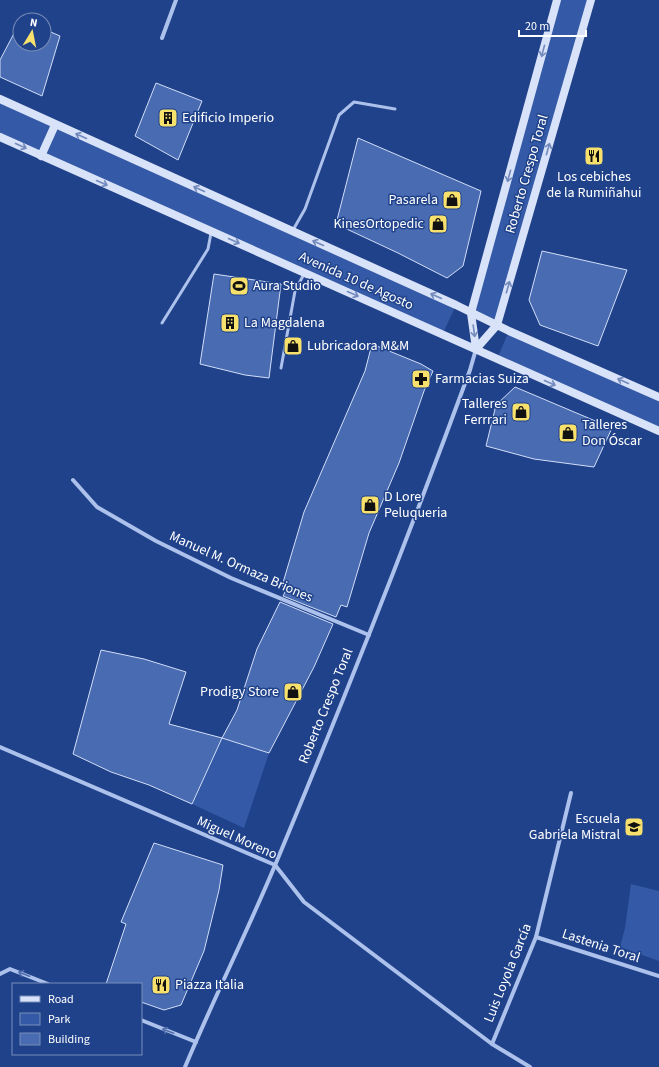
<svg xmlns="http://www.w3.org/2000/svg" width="659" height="1067" viewBox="0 0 659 1067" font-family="'Source Sans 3',sans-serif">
<rect width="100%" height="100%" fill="#20428a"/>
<!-- green -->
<g fill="#345aa7">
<path d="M557 0H591L497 325 472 312Z"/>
<path d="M0 99 456 305 443 333 0 137Z"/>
<path d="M509 331 659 397V431L497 359Z"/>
<path d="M222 738 269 753 244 828 192 804Z"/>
<path d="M631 884 659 891V961L620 947 625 928Z"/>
</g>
<!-- building -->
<g fill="#496bb2" stroke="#d1def8">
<path d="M20 22V44H44V29L60 36 42 96 0 77V60Z"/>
<path d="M156 83 202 101 178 160 135 136Z"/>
<path d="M358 138 481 191 463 266 447 278 398 253 336 224Z"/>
<path d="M542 251 627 270 598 346 540 325 529 300Z"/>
<path d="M214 274 281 284 269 378 245 375 200 364Z"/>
<path d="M372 344 421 364 433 371 424 391 399 463 369 533 347 607 341 605 336 617 283 596 287 588 282 586 304 512 365 371Z"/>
<path d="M515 387 612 428 594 467 534 459 486 446 496 405Z"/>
<path d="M280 602 333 624 314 667 269 753 222 738 237 710 257 649Z"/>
<path d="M101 650 144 659 186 672 169 724 222 738 192 804 149 785 111 772 73 754Z"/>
<path d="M154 843 223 865 219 890 204 951 181 1005 164 1010 141 1002V984H106L126 924 121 922Z"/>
</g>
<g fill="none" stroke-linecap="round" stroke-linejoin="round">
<!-- lane -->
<g stroke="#acc1eb" stroke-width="3">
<path d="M293 230 305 209 339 115 354 102 395 109"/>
<path d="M162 323 208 249 211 233"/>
<path d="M281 368 295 291 304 274"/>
</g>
<!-- street -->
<g stroke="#acc1eb" stroke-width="4">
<path d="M162 38 176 0"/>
<path d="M73 480 97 507 156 541 231 578 369 635"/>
<path d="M0 747 275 865 304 902 492 1044 530 1067"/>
<path d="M536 937 659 976"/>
<path d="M0 974 10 969 48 984"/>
<path d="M141 1020 196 1042"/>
<path d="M492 1044 536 937 571 793"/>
<path d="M185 1067C214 998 247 932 276 863 344 700 409 536 470 370L476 349"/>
</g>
<!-- secondary -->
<g stroke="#d8e2f8" stroke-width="8">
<path d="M0 99 456 305 509 331 659 397"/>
<path d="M0 137 659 431"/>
<path d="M41 156 55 125"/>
<path d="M476 349 497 325 591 0"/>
<path d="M476 349 471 313 557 0"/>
</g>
</g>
<!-- one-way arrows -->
<defs><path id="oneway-shaft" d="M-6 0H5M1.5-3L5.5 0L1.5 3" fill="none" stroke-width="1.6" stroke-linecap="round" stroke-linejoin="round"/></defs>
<g stroke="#738abc">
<use href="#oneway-shaft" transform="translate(543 51) rotate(105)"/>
<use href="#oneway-shaft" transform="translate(81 136) rotate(-156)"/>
<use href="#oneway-shaft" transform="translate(21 146) rotate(24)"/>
<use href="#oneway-shaft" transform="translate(548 149) rotate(-74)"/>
<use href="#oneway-shaft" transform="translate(509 176) rotate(105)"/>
<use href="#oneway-shaft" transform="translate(102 183) rotate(24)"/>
<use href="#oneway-shaft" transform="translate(199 189) rotate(-156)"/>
<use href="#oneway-shaft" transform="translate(234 241) rotate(24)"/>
<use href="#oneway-shaft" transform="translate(318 243) rotate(-156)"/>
<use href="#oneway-shaft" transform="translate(508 287) rotate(-74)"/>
<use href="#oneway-shaft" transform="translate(353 294) rotate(24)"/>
<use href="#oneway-shaft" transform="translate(436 296) rotate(-156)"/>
<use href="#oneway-shaft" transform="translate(474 331) rotate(82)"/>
<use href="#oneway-shaft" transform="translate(623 381) rotate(-156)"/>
<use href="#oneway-shaft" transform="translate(550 383) rotate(24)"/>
</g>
<g stroke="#516eac">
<use href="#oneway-shaft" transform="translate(24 974) rotate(-159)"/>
<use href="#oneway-shaft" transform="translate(168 1031) rotate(-159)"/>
</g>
<!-- icons -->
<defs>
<symbol id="building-square" viewBox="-11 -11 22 22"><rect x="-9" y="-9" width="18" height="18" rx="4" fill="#f8e06d" stroke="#20428a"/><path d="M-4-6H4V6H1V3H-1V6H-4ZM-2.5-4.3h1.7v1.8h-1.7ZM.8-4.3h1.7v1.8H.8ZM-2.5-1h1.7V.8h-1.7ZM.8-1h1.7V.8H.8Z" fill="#111"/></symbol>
<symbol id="restaurant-square" viewBox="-11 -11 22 22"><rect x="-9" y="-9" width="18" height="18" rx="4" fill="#f8e06d" stroke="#20428a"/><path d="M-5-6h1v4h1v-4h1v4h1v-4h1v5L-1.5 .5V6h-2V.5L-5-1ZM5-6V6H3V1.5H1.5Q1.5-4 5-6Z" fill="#111"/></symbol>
<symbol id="shop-square" viewBox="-11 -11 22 22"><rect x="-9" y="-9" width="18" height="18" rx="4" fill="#f8e06d" stroke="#20428a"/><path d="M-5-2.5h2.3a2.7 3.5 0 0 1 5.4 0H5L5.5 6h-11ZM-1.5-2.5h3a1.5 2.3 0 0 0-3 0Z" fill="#111"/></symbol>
<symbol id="stadium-square" viewBox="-11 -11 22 22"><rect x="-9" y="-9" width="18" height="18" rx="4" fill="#f8e06d" stroke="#20428a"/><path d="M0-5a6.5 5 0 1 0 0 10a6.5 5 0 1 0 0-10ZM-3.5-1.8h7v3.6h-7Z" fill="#111"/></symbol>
<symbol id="pharmacy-square" viewBox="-11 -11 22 22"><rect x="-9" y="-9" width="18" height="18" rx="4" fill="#f8e06d" stroke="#20428a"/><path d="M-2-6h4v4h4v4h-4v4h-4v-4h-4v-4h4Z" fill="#111"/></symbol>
<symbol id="school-square" viewBox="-11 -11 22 22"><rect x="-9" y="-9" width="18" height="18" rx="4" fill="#f8e06d" stroke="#20428a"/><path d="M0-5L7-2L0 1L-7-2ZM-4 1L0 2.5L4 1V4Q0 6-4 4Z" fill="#111"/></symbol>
</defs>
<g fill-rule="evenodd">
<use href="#building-square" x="157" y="107" width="22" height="22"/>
<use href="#restaurant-square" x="583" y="145" width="22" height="22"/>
<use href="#shop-square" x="441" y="189" width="22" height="22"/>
<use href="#shop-square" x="427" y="213" width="22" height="22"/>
<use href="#stadium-square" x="228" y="275" width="22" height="22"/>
<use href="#building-square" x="219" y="312" width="22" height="22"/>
<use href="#shop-square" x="282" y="335" width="22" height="22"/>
<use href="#pharmacy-square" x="410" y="368" width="22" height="22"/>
<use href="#shop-square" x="510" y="401" width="22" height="22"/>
<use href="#shop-square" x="557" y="422" width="22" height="22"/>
<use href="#shop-square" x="359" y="494" width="22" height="22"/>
<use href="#shop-square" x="282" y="681" width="22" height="22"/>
<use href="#school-square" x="623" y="816" width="22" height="22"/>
<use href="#restaurant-square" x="150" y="974" width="22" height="22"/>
</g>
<g text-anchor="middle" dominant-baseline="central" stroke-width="3" stroke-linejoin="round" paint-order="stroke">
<!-- poi labels -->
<g font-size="14" fill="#fff" stroke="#20428a" text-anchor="start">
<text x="182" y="118">Edificio Imperio</text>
<text x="594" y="177" text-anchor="middle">Los cebiches<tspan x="594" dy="16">de la Rumiñahui</tspan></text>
<text x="438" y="200" text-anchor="end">Pasarela</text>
<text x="424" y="224" text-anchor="end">KinesOrtopedic</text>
<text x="253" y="286">Aura Studio</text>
<text x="244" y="323">La Magdalena</text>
<text x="307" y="346">Lubricadora M&amp;M</text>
<text x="435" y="379">Farmacias Suiza</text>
<text x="507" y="404" text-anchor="end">Talleres<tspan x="507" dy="16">Ferrrari</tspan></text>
<text x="582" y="425">Talleres<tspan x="582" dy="16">Don Óscar</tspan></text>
<text x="384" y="497">D Lore<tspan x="384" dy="16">Peluqueria</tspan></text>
<text x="279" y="692" text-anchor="end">Prodigy Store</text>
<text x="620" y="819" text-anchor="end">Escuela<tspan x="620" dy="16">Gabriela Mistral</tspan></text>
<text x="175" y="985">Piazza Italia</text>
</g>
<!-- street labels -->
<g font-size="14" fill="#fff" stroke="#20428a">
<text transform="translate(527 174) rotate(-74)">Roberto Crespo Toral</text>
<text transform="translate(356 281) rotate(24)">Avenida 10 de Agosto</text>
<text transform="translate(241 567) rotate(24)">Manuel M. Ormaza Briones</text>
<text transform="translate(326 706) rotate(-68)">Roberto Crespo Toral</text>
<text transform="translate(237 838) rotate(24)">Miguel Moreno</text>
<text transform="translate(601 946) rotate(18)">Lastenia Toral</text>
<text transform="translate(508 973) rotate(-68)">Luis Loyola García</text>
</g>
</g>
<!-- legend -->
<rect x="12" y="983" width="130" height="72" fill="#20428a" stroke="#798eb9"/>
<rect x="20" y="996" width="20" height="6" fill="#d8e2f8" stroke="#798eb9"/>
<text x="48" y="1003" font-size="12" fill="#ffffff">Road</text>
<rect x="20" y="1013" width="20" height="12" fill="#345aa7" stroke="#798eb9"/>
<text x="48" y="1023" font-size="12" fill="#ffffff">Park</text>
<rect x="20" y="1033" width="20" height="12" fill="#496bb2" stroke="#798eb9"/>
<text x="48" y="1043" font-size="12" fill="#ffffff">Building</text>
<!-- north arrow -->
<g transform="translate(32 32) rotate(10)"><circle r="19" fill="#20428a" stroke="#798eb9"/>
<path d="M0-3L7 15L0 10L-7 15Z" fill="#f8e06d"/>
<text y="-6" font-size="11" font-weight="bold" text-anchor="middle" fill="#ffffff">N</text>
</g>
<!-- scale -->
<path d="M519 30v6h67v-6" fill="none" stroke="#ffffff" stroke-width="2"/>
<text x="525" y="30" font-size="12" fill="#ffffff" stroke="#20428a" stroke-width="3" paint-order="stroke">20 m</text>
</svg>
